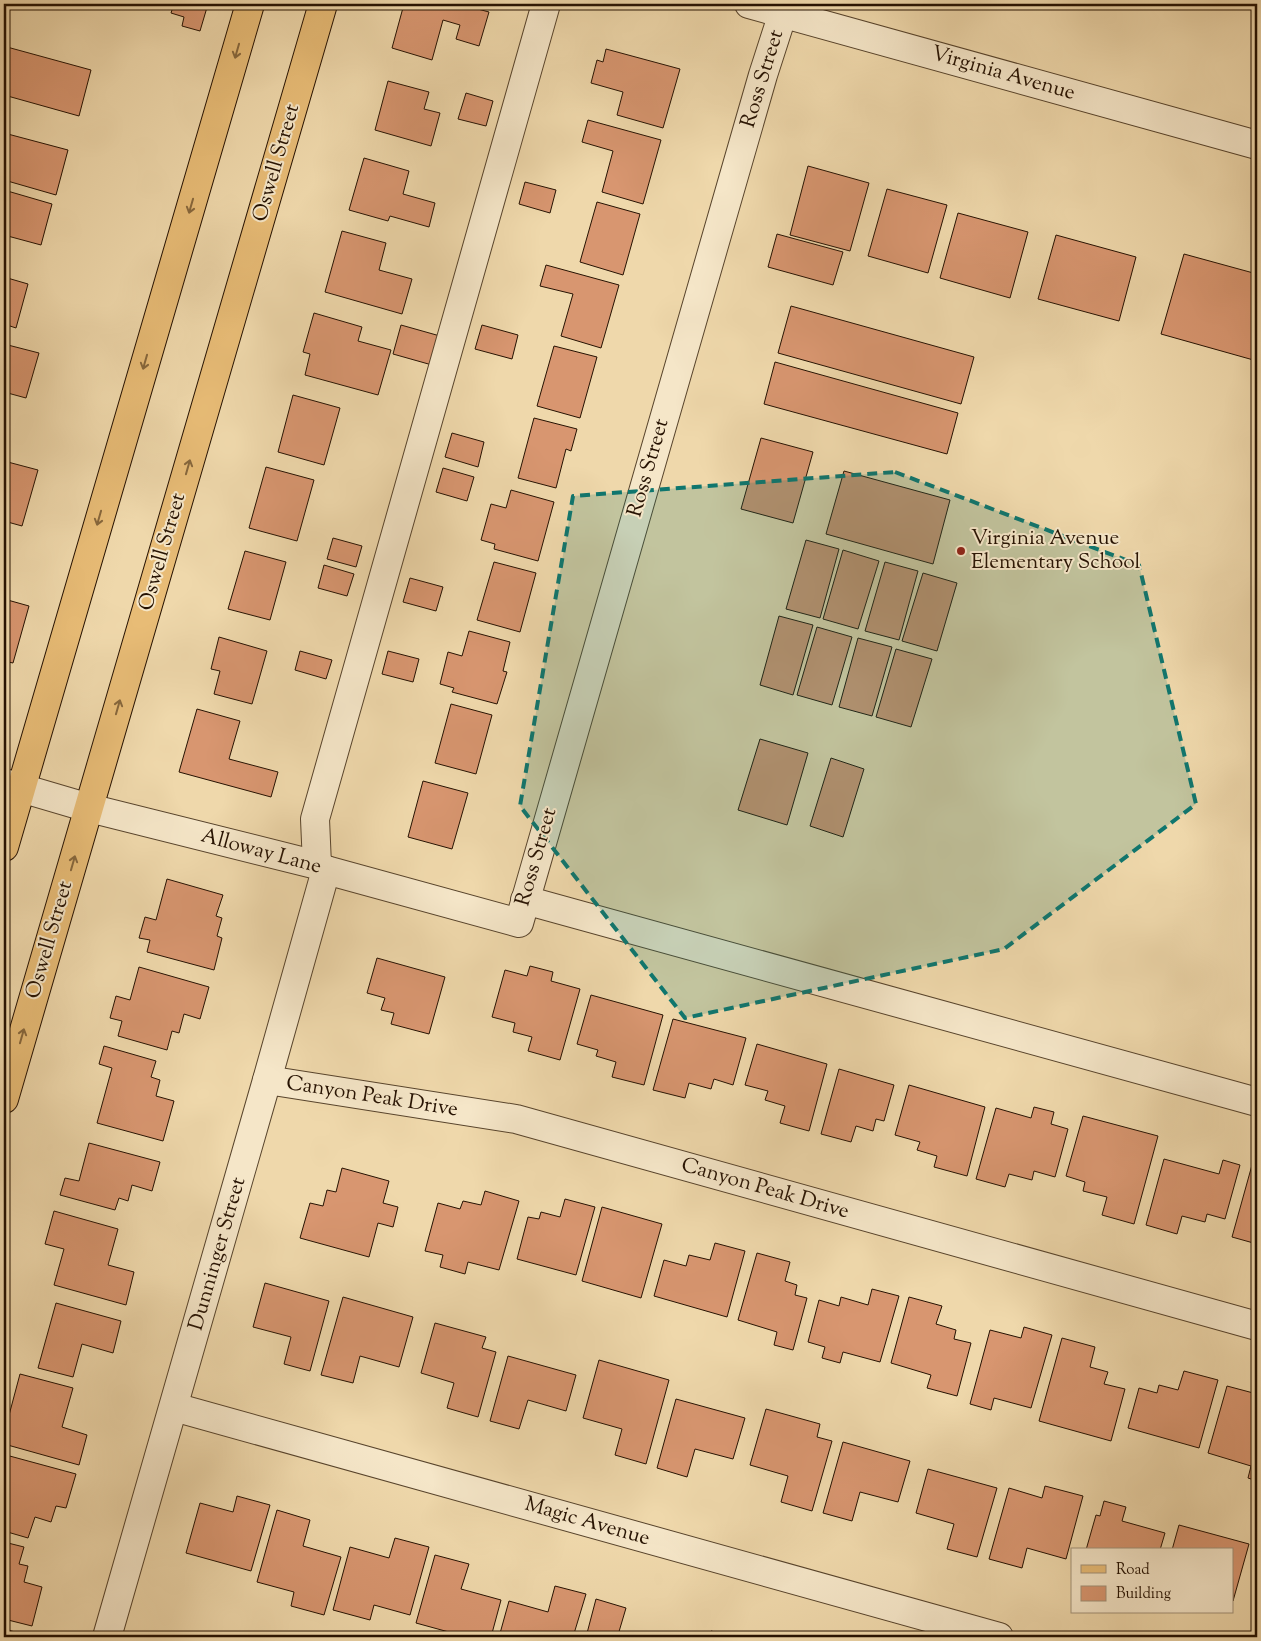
<svg xmlns="http://www.w3.org/2000/svg" width="1261" height="1641" viewBox="0 0 1261 1641" font-family="'Sorts Mill Goudy',serif">
<rect width="100%" height="100%" fill="#efd8ab"/>
<filter id="stains"><feTurbulence type="fractalNoise" baseFrequency=".004" numOctaves="4"/><feColorMatrix values="0 0 0 0 .2 0 0 0 0 .09 0 0 0 0 .02 0 0 0 .5 -.17"/></filter>
<radialGradient id="worn" r=".72"><stop offset=".6" stop-color="#630" stop-opacity="0"/><stop offset="1" stop-color="#630" stop-opacity=".3"/></radialGradient>
<!-- building -->
<g fill="#d89670" stroke="#261202">
<path d="M174 4H208L200 31 182 26 184 17 171 13Z"/>
<path d="M404 4H459L489 12 479 46 456 39 460 25 443 20 432 60 392 48Z"/>
<path d="M7 47 91 70 79 116 4 95V61Z"/>
<path d="M606 49 680 69 663 128 617 115 623 92 591 83 597 60 603 62Z"/>
<path d="M388 81 429 92 424 109 440 113 431 146 375 130Z"/>
<path d="M466 93 493 101 486 126 458 119Z"/>
<path d="M588 120 661 140 643 204 602 192 613 151 582 142Z"/>
<path d="M4 133 68 150 56 195 4 180Z"/>
<path d="M364 158 409 171 403 194 435 203 429 227 390 216 388 221 349 210Z"/>
<path d="M808 166 869 183 850 251 790 235Z"/>
<path d="M525 182 556 190 550 213 519 204Z"/>
<path d="M887 189 947 205 928 273 868 256Z"/>
<path d="M4 190 52 204 41 245 4 235Z"/>
<path d="M597 202 640 214 623 275 580 262Z"/>
<path d="M958 213 1028 232 1010 298 940 278Z"/>
<path d="M342 231 386 243 379 270 412 279 402 314 325 292Z"/>
<path d="M777 234 843 252 833 285 768 267Z"/>
<path d="M1056 235 1136 257 1119 321 1038 299Z"/>
<path d="M1184 254 1257 274V361L1161 334Z"/>
<path d="M546 265 619 285 601 348 561 336 573 294 540 286Z"/>
<path d="M4 277 28 284 16 328 4 324Z"/>
<path d="M791 306 974 357 961 404 778 353Z"/>
<path d="M314 313 362 327 358 341 391 350 378 395 305 375 310 354 303 352Z"/>
<path d="M401 325 440 336 432 365 393 354Z"/>
<path d="M482 325 518 335 512 359 475 349Z"/>
<path d="M4 344 39 353 26 398 4 392Z"/>
<path d="M554 346 597 357 580 418 537 406Z"/>
<path d="M775 362 958 413 947 454 764 404Z"/>
<path d="M293 395 340 408 324 465 278 452Z"/>
<path d="M534 418 577 429 571 451 566 449 556 488 518 478Z"/>
<path d="M452 433 484 442 478 467 445 457Z"/>
<path d="M761 438 813 452 793 523 741 509Z"/>
<path d="M4 461 38 470 22 526 4 521Z"/>
<path d="M266 467 314 480 297 541 249 528Z"/>
<path d="M443 468 474 477 467 501 436 492Z"/>
<path d="M844 471 950 500 933 564 826 534Z"/>
<path d="M511 490 554 502 538 561 494 549 495 544 481 540 491 504 506 508Z"/>
<path d="M333 538 362 546 356 567 327 559Z"/>
<path d="M806 540 839 549 820 618 786 609Z"/>
<path d="M843 550 879 561 858 629 823 619Z"/>
<path d="M245 551 286 562 270 620 228 609Z"/>
<path d="M494 562 536 573 520 632 477 620Z"/>
<path d="M885 562 918 571 899 640 865 631Z"/>
<path d="M324 565 354 574 347 596 318 588Z"/>
<path d="M923 573 957 583 937 651 902 641Z"/>
<path d="M410 578 443 587 436 611 403 602Z"/>
<path d="M4 599 29 606 13 663 4 661Z"/>
<path d="M779 616 813 625 793 695 760 685Z"/>
<path d="M817 627 852 637 832 705 797 695Z"/>
<path d="M469 631 510 642 503 671 507 672 497 704 452 692 454 688 440 684 448 652 462 656Z"/>
<path d="M219 637 267 651 252 704 214 694 220 671 211 669Z"/>
<path d="M858 638 892 647 872 716 839 707Z"/>
<path d="M896 649 932 659 911 727 876 717Z"/>
<path d="M300 651 332 660 326 679 295 670Z"/>
<path d="M388 651 419 659 413 682 382 674Z"/>
<path d="M451 704 492 715 476 774 435 763Z"/>
<path d="M197 709 240 721 229 759 278 772 271 797 179 772Z"/>
<path d="M760 739 808 753 787 825 738 810Z"/>
<path d="M831 758 864 769 843 837 810 826Z"/>
<path d="M423 781 468 793 452 849 408 837Z"/>
<path d="M167 879 223 895 216 916 222 918 217 936 222 938 214 970 147 952 150 940 139 938 145 917 156 920Z"/>
<path d="M377 958 445 977 429 1034 391 1024 394 1013 381 1010 385 998 367 993Z"/>
<path d="M530 966 553 972 551 981 580 989 560 1060 528 1051 532 1037 513 1032 515 1023 492 1017 505 970 527 976Z"/>
<path d="M139 967 209 987 200 1019 184 1014 179 1033 172 1031 167 1050 118 1036 122 1021 110 1018 116 996 130 1000Z"/>
<path d="M591 995 663 1015 644 1085 612 1077 616 1062 596 1056 598 1050 577 1044Z"/>
<path d="M673 1019 746 1038 733 1085 714 1079 711 1089 689 1083 685 1098 653 1090Z"/>
<path d="M757 1044 827 1064 809 1131 780 1123 785 1106 765 1100 768 1091 745 1085Z"/>
<path d="M104 1046 156 1061 151 1077 160 1080 156 1096 174 1101 163 1141 97 1123 112 1068 99 1064Z"/>
<path d="M839 1069 894 1085 884 1121 876 1119 873 1131 856 1126 851 1142 821 1134Z"/>
<path d="M909 1085 985 1107 967 1176 934 1167 937 1156 917 1150 920 1142 895 1135Z"/>
<path d="M1034 1107 1054 1112 1051 1124 1068 1129 1055 1177 1034 1171 1032 1180 1009 1174 1005 1187 976 1179 996 1108 1031 1118Z"/>
<path d="M1083 1116 1158 1136 1134 1224 1102 1215 1107 1197 1083 1191 1085 1182 1066 1176Z"/>
<path d="M89 1143 160 1162 152 1191 132 1185 128 1201 119 1198 115 1210 60 1195 65 1178 79 1181Z"/>
<path d="M1164 1159 1219 1174 1223 1160 1240 1165 1225 1219 1207 1214 1205 1222 1182 1216 1177 1234 1146 1225Z"/>
<path d="M1252 1165 1257 1167V1244L1232 1237Z"/>
<path d="M342 1168 389 1181 383 1203 398 1207 393 1227 378 1223 369 1257 300 1238 310 1203 323 1206 327 1190 336 1192Z"/>
<path d="M485 1191 519 1201 499 1270 468 1262 465 1274 440 1267 443 1255 425 1251 438 1203 460 1209 463 1201 481 1205Z"/>
<path d="M565 1199 595 1207 576 1275 517 1259 528 1217 539 1219 541 1212 560 1217Z"/>
<path d="M602 1207 662 1224 641 1298 582 1281Z"/>
<path d="M54 1211 118 1229 108 1265 134 1272 126 1305 54 1285 64 1249 45 1244Z"/>
<path d="M715 1243 745 1251 727 1317 654 1296 664 1260 686 1266 689 1255 710 1260Z"/>
<path d="M757 1253 790 1262 785 1281 797 1285 795 1295 807 1298 793 1350 774 1345 777 1332 738 1320Z"/>
<path d="M265 1283 329 1301 310 1371 284 1364 291 1337 253 1327Z"/>
<path d="M872 1289 899 1296 880 1362 843 1352 840 1363 822 1358 825 1347 808 1342 819 1300 839 1306 841 1297 868 1305Z"/>
<path d="M343 1297 413 1317 399 1367 360 1356 353 1383 321 1375Z"/>
<path d="M909 1297 942 1306 936 1324 956 1330 954 1339 971 1343 957 1396 927 1388 931 1375 891 1363Z"/>
<path d="M56 1303 121 1321 113 1353 82 1344 73 1377 38 1368Z"/>
<path d="M435 1323 486 1337 482 1348 496 1352 478 1417 447 1408 454 1383 421 1373Z"/>
<path d="M1024 1327 1052 1335 1031 1408 994 1398 991 1410 970 1404 990 1330 1021 1338Z"/>
<path d="M1062 1338 1095 1347 1090 1367 1108 1372 1104 1384 1125 1389 1111 1441 1039 1421Z"/>
<path d="M508 1356 576 1375 566 1411 528 1400 519 1429 490 1421Z"/>
<path d="M599 1360 669 1380 646 1464 615 1455 622 1429 583 1418Z"/>
<path d="M1184 1371 1218 1380 1199 1448 1128 1428 1139 1388 1157 1393 1159 1385 1178 1390Z"/>
<path d="M20 1374 73 1388 62 1427 87 1435 79 1465 4 1444V1434Z"/>
<path d="M1227 1386 1257 1394V1481L1248 1478 1251 1466 1208 1453Z"/>
<path d="M676 1399 745 1418 733 1459 695 1449 687 1477 657 1468Z"/>
<path d="M766 1409 820 1424 817 1437 832 1441 812 1511 781 1502 788 1476 750 1465Z"/>
<path d="M843 1442 910 1461 898 1502 860 1492 852 1521 823 1513Z"/>
<path d="M6 1455 76 1474 66 1508 56 1506 51 1522 35 1517 28 1538 4 1531V1464Z"/>
<path d="M928 1469 997 1488 977 1557 947 1549 954 1524 916 1513Z"/>
<path d="M1045 1486 1083 1496 1066 1559 1027 1548 1022 1568 989 1559 1009 1488 1042 1498Z"/>
<path d="M237 1496 270 1505 251 1571 186 1553 200 1503 233 1512Z"/>
<path d="M1104 1501 1126 1507 1122 1521 1165 1533 1160 1550H1086L1096 1515 1100 1516Z"/>
<path d="M277 1510 310 1520 303 1546 341 1557 324 1615 291 1606 294 1592 257 1582Z"/>
<path d="M1179 1525 1249 1544 1233 1601 1232 1550H1172Z"/>
<path d="M395 1538 429 1547 410 1615 374 1605 370 1620 333 1610 350 1547 389 1558Z"/>
<path d="M4 1542 24 1547 19 1564 28 1566 24 1582 42 1587 32 1626 4 1619Z"/>
<path d="M435 1555 469 1564 461 1589 501 1600 491 1637H467L416 1623Z"/>
<path d="M555 1586 586 1594 573 1637H499L509 1601 548 1612Z"/>
<path d="M596 1599 626 1608 618 1635 628 1637H586Z"/>
<path d="M4 1629 30 1636 29 1637H4Z"/>
<path d="M711 1631 735 1637H710Z"/>
</g>
<g fill="none" stroke-linecap="round" stroke-linejoin="round">
<defs>
<g id="minor">
<path d="M749 4 1257 145"/>
<path d="M4 783 89 808 317 865 326 870 519 923 763 75 783 13"/>
<path d="M317 865 315 819 546 4"/>
<path d="M525 900 1257 1102"/>
<path d="M267 1080 516 1119 1257 1326"/>
<path d="M174 1407 999 1637"/>
<path d="M107 1637 267 1080 326 870"/>
</g>
<g id="major">
<path d="M4 847 250 4"/>
<path d="M4 1099 323 4"/>
</g>
</defs>
<!-- minor casing -->
<use href="#minor" stroke="#58442c" stroke-width="30"/>
<!-- major casing -->
<use href="#major" stroke="#261202" stroke-width="30"/>
<!-- minor -->
<use href="#minor" stroke="#f5e6c8" stroke-width="28"/>
<!-- major -->
<use href="#major" stroke="#e8bc76" stroke-width="28"/>
</g>
<!-- one-way arrows -->
<defs><path id="oneway-shaft" d="M-6 0H5M1.5-3L5.5 0L1.5 3" fill="none" stroke-width="1.6" stroke-linecap="round" stroke-linejoin="round" transform="scale(1.25)"/></defs>
<g stroke="#87673c">
<use href="#oneway-shaft" transform="translate(237 51) rotate(106)"/>
<use href="#oneway-shaft" transform="translate(191 206) rotate(106)"/>
<use href="#oneway-shaft" transform="translate(145 362) rotate(106)"/>
<use href="#oneway-shaft" transform="translate(188 467) rotate(-74)"/>
<use href="#oneway-shaft" transform="translate(99 518) rotate(106)"/>
<use href="#oneway-shaft" transform="translate(118 707) rotate(-74)"/>
<use href="#oneway-shaft" transform="translate(73 863) rotate(-74)"/>
<use href="#oneway-shaft" transform="translate(22 1036) rotate(-74)"/>
</g>
<!-- marked area -->
<path fill="#0f766e" fill-opacity="0.2" stroke="#0f766e" stroke-width="4" stroke-dasharray="10 6" stroke-linejoin="round" d="M895 472 1139 565 1196 804 1004 949 685 1018 520 806 573 496Z"/>
<!-- markers -->
<circle fill="#8f2418" stroke="#f5e6c8" stroke-width="2" cx="961" cy="551" r="5"/>
<g text-anchor="middle" dominant-baseline="central" stroke-width="4" stroke-linejoin="round" paint-order="stroke">
<!-- street labels -->
<g font-size="21" fill="#261202" stroke="#f5e6c8">
<text transform="translate(1003 74) rotate(16)">Virginia Avenue</text>
<text transform="translate(763 79) rotate(-73)">Ross Street</text>
<text transform="translate(277 163) rotate(-74)">Oswell Street</text>
<text transform="translate(649 468) rotate(-74)">Ross Street</text>
<text transform="translate(163 552) rotate(-74)">Oswell Street</text>
<text transform="translate(261 852) rotate(15)">Alloway Lane</text>
<text transform="translate(537 857) rotate(-74)">Ross Street</text>
<text transform="translate(50 940) rotate(-74)">Oswell Street</text>
<text transform="translate(372 1097) rotate(9)">Canyon Peak Drive</text>
<text transform="translate(765 1189) rotate(16)">Canyon Peak Drive</text>
<text transform="translate(218 1254) rotate(-74)">Dunninger Street</text>
<text transform="translate(587 1522) rotate(16)">Magic Avenue</text>
</g>
<!-- poi labels -->
<g font-size="21" fill="#261202" stroke="#f5e6c8" text-anchor="start">
<text x="971" y="539">Virginia Avenue<tspan x="971" dy="24">Elementary School</tspan></text>
</g>
</g>
<!-- margin -->
<rect width="1261" height="1641" fill="none" stroke="#efd8ab" stroke-width="20"/>
<rect x="5" y="5" width="1251" height="1631" fill="none" stroke="#261202" stroke-width="2.5"/>
<rect x="10" y="10" width="1241" height="1621" fill="none" stroke="#261202"/>
<!-- legend -->
<rect x="1071" y="1548" width="162" height="65" fill="#f5e6c8" stroke="#a29179"/>
<rect x="1081" y="1565" width="25" height="8" fill="#e8bc76" stroke="#a29179"/>
<text x="1116" y="1574" font-size="15" fill="#261202">Road</text>
<rect x="1081" y="1586" width="25" height="15" fill="#d89670" stroke="#a29179"/>
<text x="1116" y="1598" font-size="15" fill="#261202">Building</text>
<rect width="100%" height="100%" filter="url(#stains)"/>
<rect width="100%" height="100%" fill="url(#worn)"/>
</svg>
